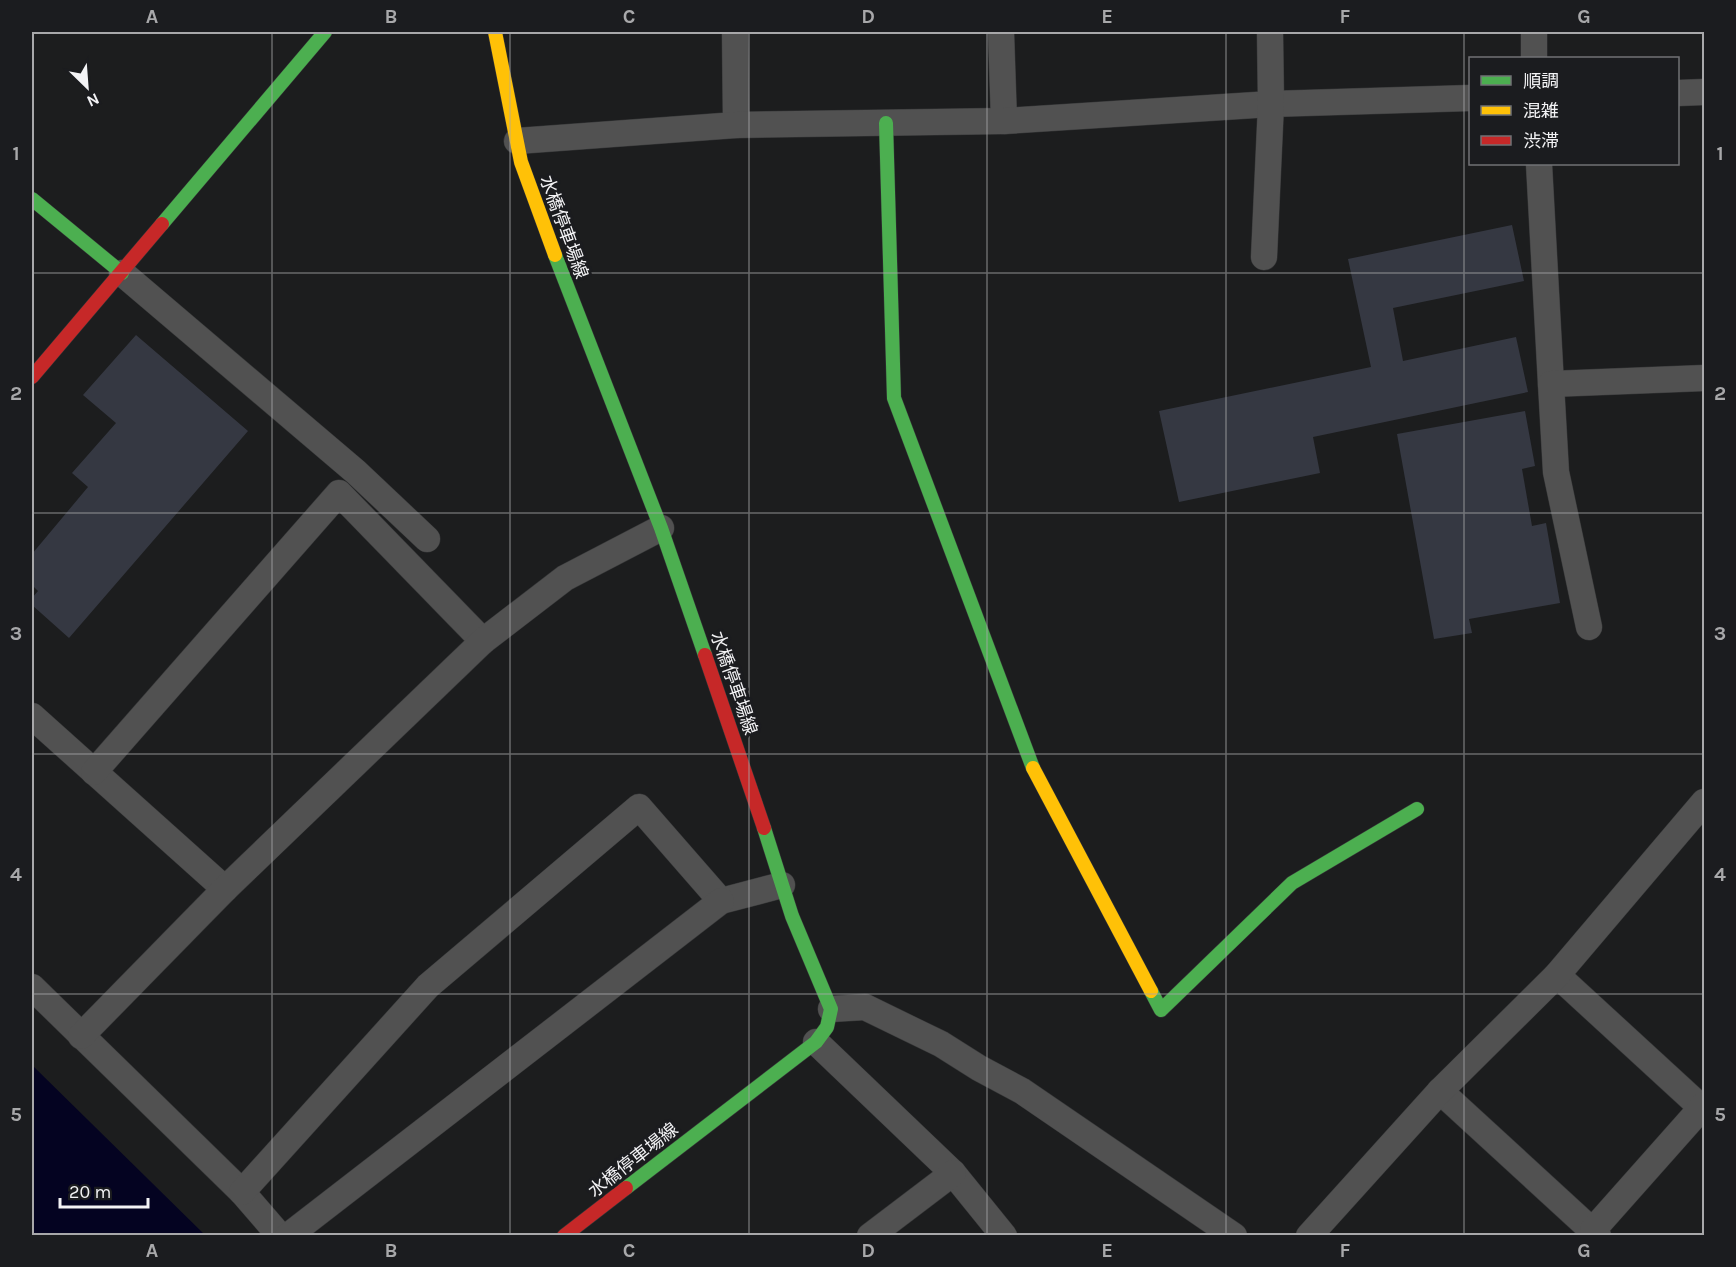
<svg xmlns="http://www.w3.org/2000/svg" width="1736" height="1267" viewBox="0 0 1736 1267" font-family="Karla,'Noto Sans JP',sans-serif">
<rect width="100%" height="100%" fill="#1c1d1e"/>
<!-- water -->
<path fill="#040321" d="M32 1065 205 1235H32Z"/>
<!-- building -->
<g fill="#353842">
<path d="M1512 225 1524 281 1393 308 1403 361 1516 337 1528 392 1313 437 1320 473 1179 502 1159 411 1371 367 1348 259Z"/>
<path d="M136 335 248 431 69 638 32 605V598L38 591 32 585V554L88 487 72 473 116 423 83 395Z"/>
<path d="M1525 411 1535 466 1522 469 1532 526 1546 523 1560 603 1469 619 1472 633 1434 639 1397 434Z"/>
</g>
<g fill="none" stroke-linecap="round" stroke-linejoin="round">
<defs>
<g id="street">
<path d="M735 32 736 125"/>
<path d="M1001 32 1004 121"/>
<path d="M1534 32V58"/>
<path d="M1678 93 1704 92"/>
<path d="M517 141 736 125 1004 121 1271 104 1470 98"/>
<path d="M1539 164 1551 384"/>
<path d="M1264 257 1271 104 1270 32"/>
<path d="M122 273 356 472 427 539"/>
<path d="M1589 627 1556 472 1551 384 1704 378"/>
<path d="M32 716 225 889"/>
<path d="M94 772 339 493 483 641"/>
<path d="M1557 975 1704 1110"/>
<path d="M32 987 242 1192 280 1236"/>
<path d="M831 1009 865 1007 941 1044 979 1068 1022 1091 1234 1236"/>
<path d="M81 1036 225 889 483 641 565 578 661 528"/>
<path d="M816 1042 953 1173 1004 1236"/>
<path d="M1440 1091 1598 1236"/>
<path d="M242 1192 428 986 639 807 721 901 782 885"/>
<path d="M1593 1230 1704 1105"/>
<path d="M288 1236 721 901"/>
<path d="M870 1236 953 1173"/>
<path d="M1309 1236 1440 1091 1557 975 1704 802"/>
</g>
<g id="fast">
<path d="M886 123 894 398 1033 768"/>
<path d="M32 199 122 273"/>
<path d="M162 224 325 32"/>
<path d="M555 255 661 528 705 655"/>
<path d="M1151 991 1161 1010 1292 883 1417 809"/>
<path d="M626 1188 816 1042 827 1027 831 1009 792 916 764 828"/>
</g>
<g id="slow">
<path d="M495 32 521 162 555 255"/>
<path d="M1033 768 1151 991"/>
</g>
<g id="jam">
<path d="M32 377 162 224"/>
<path d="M705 655 764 828"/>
<path d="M564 1236 626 1188"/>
</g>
</defs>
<!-- street casing -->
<use href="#street" stroke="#363738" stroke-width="27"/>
<!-- fast casing -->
<use href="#fast" stroke="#363738" stroke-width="15"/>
<!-- slow casing -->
<use href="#slow" stroke="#363738" stroke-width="15"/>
<!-- jam casing -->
<use href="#jam" stroke="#363738" stroke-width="15"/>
<!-- street -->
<use href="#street" stroke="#515151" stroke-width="26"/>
<!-- fast -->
<use href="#fast" stroke="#4caf50" stroke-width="14"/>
<!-- slow -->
<use href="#slow" stroke="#ffc107" stroke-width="14"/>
<!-- jam -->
<use href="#jam" stroke="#c62828" stroke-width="14"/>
</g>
<!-- grid -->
<path fill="none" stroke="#a8a8aa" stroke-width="1.5" stroke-opacity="0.55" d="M272 32V1236M510 32V1236M749 32V1236M987 32V1236M1226 32V1236M1464 32V1236M32 273H1704M32 513H1704M32 754H1704M32 994H1704"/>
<g text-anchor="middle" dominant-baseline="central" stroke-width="6" stroke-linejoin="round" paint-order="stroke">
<!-- street labels -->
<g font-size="18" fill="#f3f3f5" stroke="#1b1c1f">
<text transform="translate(564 227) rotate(70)">水橋停車場線</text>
<text transform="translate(734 683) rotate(71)">水橋停車場線</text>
<text transform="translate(633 1160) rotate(-38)">水橋停車場線</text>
</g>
</g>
<!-- border -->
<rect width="1736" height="1267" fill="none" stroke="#1b1c1f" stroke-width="66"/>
<!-- legend -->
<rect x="1469" y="57" width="210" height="108" fill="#1b1c1f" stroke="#717275" stroke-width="1.5"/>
<rect x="1481" y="76" width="30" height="9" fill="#4caf50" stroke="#717275" stroke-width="1.5"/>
<text x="1523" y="87" font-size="18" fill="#f3f3f5">順調</text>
<rect x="1481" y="106" width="30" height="9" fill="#ffc107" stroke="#717275" stroke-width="1.5"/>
<text x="1523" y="117" font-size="18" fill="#f3f3f5">混雑</text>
<rect x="1481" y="136" width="30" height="9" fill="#c62828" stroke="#717275" stroke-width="1.5"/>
<text x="1523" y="147" font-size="18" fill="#f3f3f5">渋滞</text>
<!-- north arrow -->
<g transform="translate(87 87) rotate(155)" stroke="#1b1c1f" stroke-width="4.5" paint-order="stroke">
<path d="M0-4.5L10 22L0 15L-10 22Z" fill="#f3f3f5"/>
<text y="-9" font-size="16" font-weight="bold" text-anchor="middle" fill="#f3f3f5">N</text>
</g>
<!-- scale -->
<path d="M60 1198v9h88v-9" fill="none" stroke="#f3f3f5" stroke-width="3"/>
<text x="69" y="1198" font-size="18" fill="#f3f3f5" stroke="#1b1c1f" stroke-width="4.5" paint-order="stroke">20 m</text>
<rect x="33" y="33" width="1670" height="1201" fill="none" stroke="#a8a8aa" stroke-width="2"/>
<g font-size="20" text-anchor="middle" font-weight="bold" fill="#a8a8aa">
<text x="152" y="23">A</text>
<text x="391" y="23">B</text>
<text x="629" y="23">C</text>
<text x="868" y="23">D</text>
<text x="1107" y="23">E</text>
<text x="1345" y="23">F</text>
<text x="1584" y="23">G</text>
<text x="16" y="160">1</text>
<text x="1720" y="160">1</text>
<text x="16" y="400">2</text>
<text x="1720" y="400">2</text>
<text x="16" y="640">3</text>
<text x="1720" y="640">3</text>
<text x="16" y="881">4</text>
<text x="1720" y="881">4</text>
<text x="16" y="1121">5</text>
<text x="1720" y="1121">5</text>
<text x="152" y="1257">A</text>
<text x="391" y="1257">B</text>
<text x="629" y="1257">C</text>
<text x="868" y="1257">D</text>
<text x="1107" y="1257">E</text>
<text x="1345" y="1257">F</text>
<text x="1584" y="1257">G</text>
</g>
</svg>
